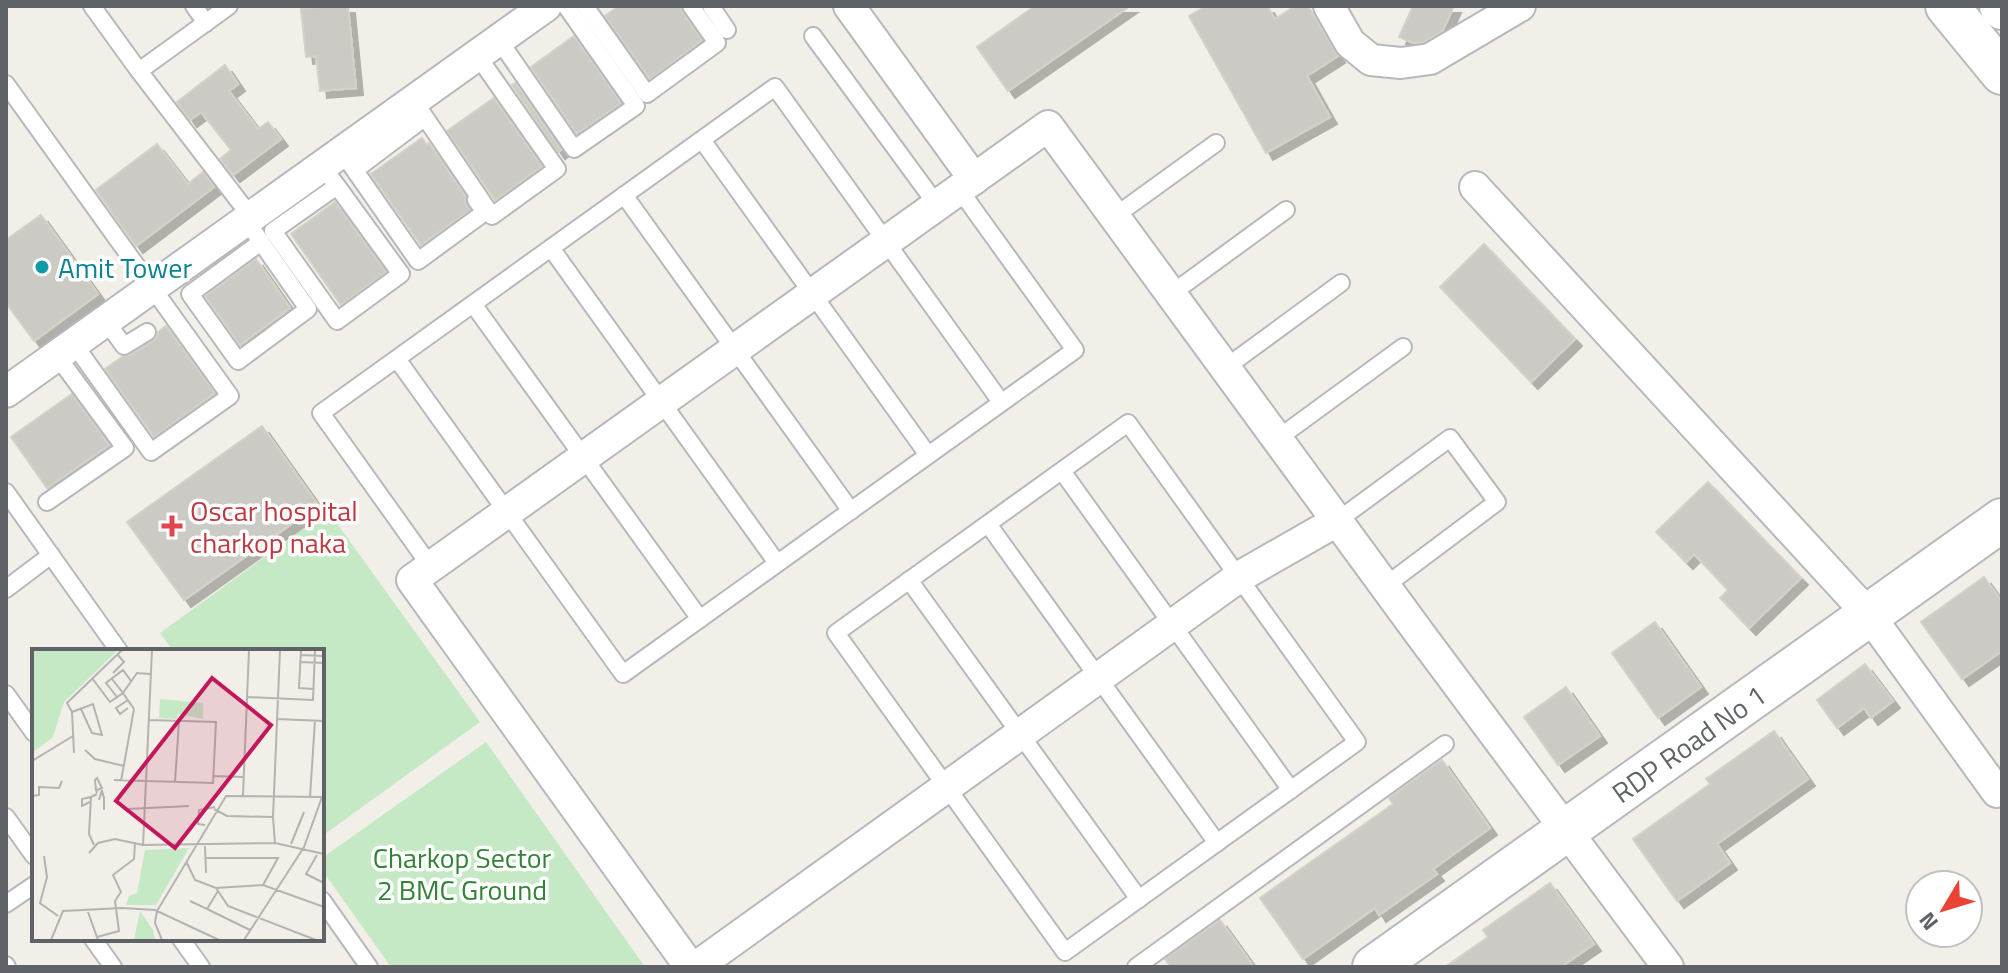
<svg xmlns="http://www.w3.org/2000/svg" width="2008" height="973" viewBox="0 0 2008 973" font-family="'Titillium Web',sans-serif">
<defs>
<filter id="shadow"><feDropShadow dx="7" dy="7" stdDeviation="0" flood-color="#0004"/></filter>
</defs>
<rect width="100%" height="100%" fill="#f1efe8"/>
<!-- green -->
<g fill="#c5e8c5">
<path d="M328 511 480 722 322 836V651H173L160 633Z"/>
<path d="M486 742 645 967H391L322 870V858Z"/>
</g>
<!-- building -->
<g fill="#cccac5" stroke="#d6d1c6" stroke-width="2" filter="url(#shadow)">
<path d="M333 6H348L356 88 320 91 316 56 306 57 301 9Z"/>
<path d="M619 6H680L682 12 702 40 650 79 605 16Z"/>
<path d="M1035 6H1130L1008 91 977 47Z"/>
<path d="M1206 6H1267L1275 19 1295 6H1308L1338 56 1307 76 1330 117 1266 153 1189 16Z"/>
<path d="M1413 6H1454L1443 30 1424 42 1413 43 1399 37Z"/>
<path d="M574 36 621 103 577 134 531 67Z"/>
<path d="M225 65 238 84 229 91 258 129 268 122 281 139 233 175 220 159 231 150 201 112 190 120 177 102Z"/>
<path d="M515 83 561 150 558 152 512 85Z"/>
<path d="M494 98 542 166 495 200 447 131Z"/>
<path d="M422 138 427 145 429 143 466 197 465 202 470 210 421 245 371 174Z"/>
<path d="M157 144 188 184 203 172 214 187 136 246 96 190Z"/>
<path d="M335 202 386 272 341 305 291 234Z"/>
<path d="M41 215 98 294 34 341 6 303V240Z"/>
<path d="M1484 244 1575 339 1531 382 1440 287Z"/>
<path d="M256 259 290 308 240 345 205 296Z"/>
<path d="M166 326 215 393 154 437 105 369 122 357 130 355 153 341 157 337 158 332Z"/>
<path d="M72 394 109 445 47 488 11 437Z"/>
<path d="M262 426 318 505 184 600 127 522Z"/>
<path d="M1708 482 1801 578 1749 628 1720 598 1728 590 1694 554 1686 562 1656 532Z"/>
<path d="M1984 577 2002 602V651L1962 679 1921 622Z"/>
<path d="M1655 622 1701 687 1658 718 1612 653Z"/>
<path d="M1865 664 1893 701 1871 718 1864 708 1837 728 1817 700Z"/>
<path d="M1566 687 1600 736 1558 765 1524 717Z"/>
<path d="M1774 731 1808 779 1717 844 1730 863 1677 901 1633 839 1710 784 1706 779Z"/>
<path d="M1442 760 1490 828 1433 869 1437 874 1379 915 1375 908 1303 959 1260 898 1393 804 1389 798Z"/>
<path d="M1550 883 1594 944 1561 967H1445L1488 937 1483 930Z"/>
<path d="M1220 920 1254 967H1171L1165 959Z"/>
</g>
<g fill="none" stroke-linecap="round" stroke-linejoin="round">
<defs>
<g id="lane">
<path d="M92 6 139 71 251 217"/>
<path d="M194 6 206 23"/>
<path d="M585 6 647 94 717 43 691 6"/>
<path d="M711 6 727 30"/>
<path d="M813 36 937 205"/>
<path d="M499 40 574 149 636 106 566 6"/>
<path d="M139 71 229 6"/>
<path d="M6 84 230 396 151 452 74 344"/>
<path d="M414 101 492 216 557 169 477 55"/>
<path d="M702 140 928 455"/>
<path d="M342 152 418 261 485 212 476 200"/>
<path d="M322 166 337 186 273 231 337 321 401 274 337 186"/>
<path d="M355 170 420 121"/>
<path d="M624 195 851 511"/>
<path d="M1115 216 1216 143"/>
<path d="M246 220 261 242 190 294 238 361 308 309 261 242"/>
<path d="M551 248 777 563"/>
<path d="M1171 294 1286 210"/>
<path d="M473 304 700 619"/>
<path d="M106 321 124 346 147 332"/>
<path d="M397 359 623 674 1075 350 959 189"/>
<path d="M1225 368 1341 283"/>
<path d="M1128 423 1357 742 1065 952 836 633Z"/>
<path d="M1277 439 1403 347"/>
<path d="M1062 471 1291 790"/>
<path d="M6 492 119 651"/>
<path d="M47 502 125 448 57 356"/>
<path d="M1337 521 1450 438 1497 502 1385 586"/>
<path d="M988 524 1217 843"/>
<path d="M431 567 321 413 775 87 1001 402"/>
<path d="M909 580 1139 899"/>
<path d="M6 589 51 555"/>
<path d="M6 694 34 733"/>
<path d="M6 817 34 856"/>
<path d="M322 900 369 967"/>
<path d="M6 904 34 885"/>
<path d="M93 939 113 967"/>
<path d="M181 939 201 967"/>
<path d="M6 965 7 967"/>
<path d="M1136 967 1445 744"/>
</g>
<g id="street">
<path d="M849 6 974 179"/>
<path d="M1329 6 1350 43 1371 60 1401 63 1430 59 1520 6"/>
<path d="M1475 187 1869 615 1997 792"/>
<path d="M6 392 546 6"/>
<path d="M690 967 412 580 1048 126 1420 634 1668 967"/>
<path d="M696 967 1239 577 1337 521"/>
</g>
<g id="secondary">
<path d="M1947 6 2002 73"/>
<path d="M2001 6 2002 8"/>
<path id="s1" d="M1374 967 2002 520"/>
</g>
</defs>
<!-- lane casing -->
<use href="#lane" stroke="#b5b8bc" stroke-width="20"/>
<!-- street casing -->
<use href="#street" stroke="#b5b8bc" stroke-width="34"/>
<!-- secondary casing -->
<use href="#secondary" stroke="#b6babf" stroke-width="46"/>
<!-- lane -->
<use href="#lane" stroke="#fff" stroke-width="16"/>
<!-- street -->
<use href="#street" stroke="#fff" stroke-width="30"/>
<!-- secondary -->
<use href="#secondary" stroke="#fff" stroke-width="42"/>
</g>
<!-- markers -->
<circle fill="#0f9aa8" stroke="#fff" stroke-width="3" cx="42" cy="267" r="8"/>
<path fill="#e0444e" stroke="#fff" stroke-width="3" d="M168 514h8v8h8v8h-8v8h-8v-8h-8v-8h8z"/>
<g text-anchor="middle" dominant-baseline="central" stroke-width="7" stroke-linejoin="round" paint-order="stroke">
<!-- culture labels -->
<g font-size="28" fill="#0d838f" stroke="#fff" text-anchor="start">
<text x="58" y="267">Amit Tower</text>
</g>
<!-- health labels -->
<g font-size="28" fill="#be3a42" stroke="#fff" text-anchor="start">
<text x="190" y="510">Oscar hospital<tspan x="190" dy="32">charkop naka</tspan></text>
</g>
<!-- street labels -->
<g font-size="28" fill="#5f6368" stroke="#fff">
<text stroke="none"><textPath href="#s1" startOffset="386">RDP Road No 1</textPath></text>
</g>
<!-- park labels -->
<g font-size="28" fill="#348238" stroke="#fff">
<text x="462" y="857">Charkop Sector<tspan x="462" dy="32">2 BMC Ground</tspan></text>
</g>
</g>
<!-- overview -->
<g transform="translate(32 649)">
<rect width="292" height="292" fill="#f1efe8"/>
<path d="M0 1H86L32 53 21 88 0 104ZM128 50 171 54V70L146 65 145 70 127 69ZM157 199 124 256H94L97 247 105 244 113 201ZM108 262 121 281 123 291H102Z" fill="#c5e8c5"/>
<path fill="none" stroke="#b3b3b1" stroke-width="2" d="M269 1 267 39 282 40M268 6 292 7M268 13 292 14M81 24 92 13 85 5M60 29 78 53 91 44 80 30M85 48 74 34 91 21 99 32M215 48 281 51 283 1M96 59 88 65 84 59 96 51M102 60 91 44 105 24 118 25M40 63 61 55 70 86 60 84 49 60M245 70 292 72M53 101 63 110 92 117M42 104 40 63 35 54 90 1M0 112 41 87M182 127 212 128M82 131 181 134 184 73 116 71M89 132 102 60M143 133 147 72M65 141 70 139 65 129 63 131 64 141 65 144M211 146 217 1M0 147 7 146V138L27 139 30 132M278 148 283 71M67 151 70 141V142L72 149V161V150M58 153 50 157V150L59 148M95 160 157 157M182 160 195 167 241 168 243 195M241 168 248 1M173 176 166 175 167 161 183 158M259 195 272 163M62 196 57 185 59 148 65 145M111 197 120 1M173 197 174 224M57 204 66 194 83 190 111 196 243 194 292 205M285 206 274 225 292 234M12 207 15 228 8 254 26 267M174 209H246L231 236M154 212 163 231 184 239 231 236 292 258M184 239 196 257 284 291M158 252 175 260 186 242M175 260 218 281M56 263 66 291M65 288 87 282 83 252 89 243 81 226 102 210 103 193M19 291 31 262 90 259 123 261 187 291M130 291 123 274 125 262 194 147 292 148M212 291 272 198 290 148"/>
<path fill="#c2185b" fill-opacity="0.15" stroke="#c2185b" stroke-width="4" d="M180 29 239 76 143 199 84 152Z"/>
<rect width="292" height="292" fill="none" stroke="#5f6368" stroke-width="4"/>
</g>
<!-- border -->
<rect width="2008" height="973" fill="none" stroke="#5f6368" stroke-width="16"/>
<!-- north arrow -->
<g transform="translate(1944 909) rotate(232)"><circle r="38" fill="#ffffff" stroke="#bfc1c3" stroke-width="2"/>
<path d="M0-6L14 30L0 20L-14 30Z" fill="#ea4335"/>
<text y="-12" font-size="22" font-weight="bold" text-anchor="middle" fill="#5f6368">N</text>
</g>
</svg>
